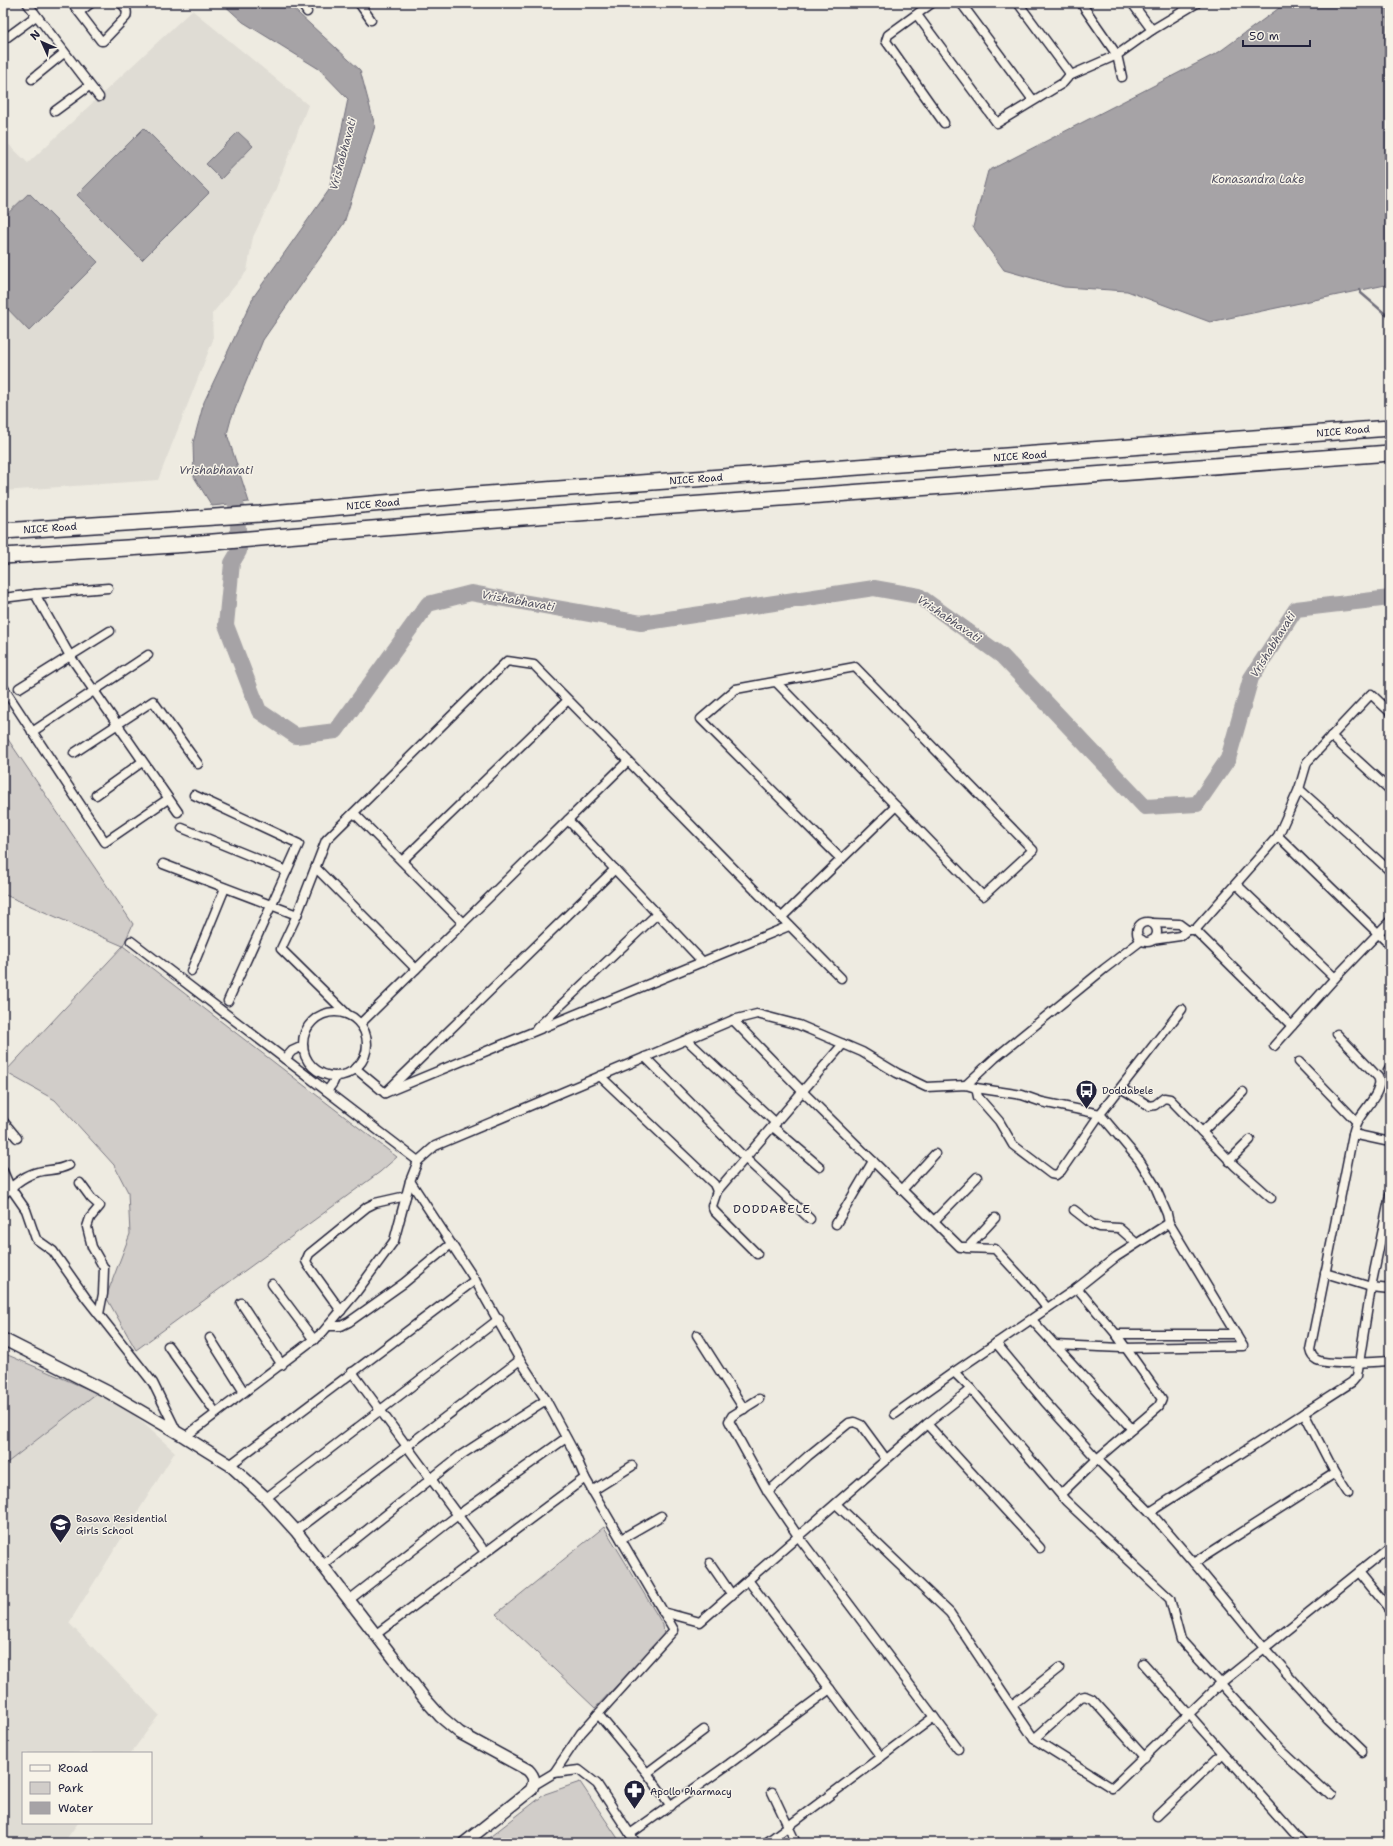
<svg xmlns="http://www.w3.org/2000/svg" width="1393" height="1846" viewBox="0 0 1393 1846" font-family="'Shantell Sans',sans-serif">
<rect width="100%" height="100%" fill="#eeebe1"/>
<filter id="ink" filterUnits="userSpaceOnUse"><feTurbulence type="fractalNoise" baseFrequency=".025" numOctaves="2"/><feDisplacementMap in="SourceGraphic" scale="8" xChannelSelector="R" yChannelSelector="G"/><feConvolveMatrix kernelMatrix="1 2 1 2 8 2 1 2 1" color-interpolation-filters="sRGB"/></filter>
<g filter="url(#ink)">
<!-- built -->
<g fill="#dfdcd4">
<path d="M192 10 308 105 275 191 253 237 247 271 212 314 213 340 158 480 3 491V139L28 163Z"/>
<path d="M97 1393 130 1411 175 1452 69 1623 159 1715 131 1753H23V1823H78L67 1838 69 1843H3V1466Z"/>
</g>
<!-- green -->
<g fill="#d1cdc9" stroke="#7a7882">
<path d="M3 732 133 924 123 946 397 1157 380 1172 136 1350 106 1297 130 1234 128 1192 114 1165 55 1100 5 1072 123 946 3 894Z"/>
<path d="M3 1353 97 1393 3 1466Z"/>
<path d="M604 1527 663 1625 664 1636 595 1708 496 1614Z"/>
<path d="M580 1782 621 1843H482L545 1794Z"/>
</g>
<!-- water -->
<g fill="#a6a3a6" stroke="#716f7b">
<path d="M222 3H287L360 70 375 126 344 223 263 340 231 419 227 434 249 502 212 506 194 477 193 443 204 402 254 296 329 190 348 99 319 69 243 22Z"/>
<path d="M1286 3H1390V284L1210 322 1127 291 1064 287 1004 270 973 227 988 171 1219 52Z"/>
<path d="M144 128 209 193 142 260 77 195Z"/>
<path d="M238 132 253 146 221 179 206 164Z"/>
<path d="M29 193 98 262 29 331 3 304V218Z"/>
</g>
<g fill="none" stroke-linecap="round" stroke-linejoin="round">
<!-- stream -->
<path stroke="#716f7b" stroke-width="2.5" d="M1360 289 1361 293 1390 318"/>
<!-- river -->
<path stroke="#a6a3a6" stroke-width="16" d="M227 483 237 507 239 551 232 563 226 625 259 711 296 736 336 731 428 604 471 593 641 623 874 588 919 596 1002 656 1145 807 1197 804 1228 759 1251 678 1296 609 1390 598"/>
<defs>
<g id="street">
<path d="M27 3 99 97"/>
<path d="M72 3 101 41H103L126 17C128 11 126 8 121 3"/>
<path d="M301 3 307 12"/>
<path d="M359 3 371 20"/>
<path d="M932 3 888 35 886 41 944 123"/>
<path d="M961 3 1033 100"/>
<path d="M1081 3 1117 55 1122 77"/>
<path d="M1132 3 1152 30"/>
<path d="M79 12 91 3"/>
<path d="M917 15 997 123 1063 83 1069 76V72L1018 3"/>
<path d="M6 38 36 16"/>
<path d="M1069 76 1117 55 1152 30 1197 3"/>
<path d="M32 79 64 53"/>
<path d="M55 111 89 86"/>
<path d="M35 594 70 656 178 812"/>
<path d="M3 598 35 594 108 588"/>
<path d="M776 682 983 896 1033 850 855 667 736 689 701 719 841 859"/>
<path d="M3 687 105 842 168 799"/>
<path d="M19 688 110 631"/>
<path d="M32 732 148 655"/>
<path d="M1331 736 1390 790"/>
<path d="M74 753 153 701 198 764"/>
<path d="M1299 789 1390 871"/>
<path d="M96 795 142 762"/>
<path d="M194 795 299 844 228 1001"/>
<path d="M354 813 463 923"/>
<path d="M568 820 703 962"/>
<path d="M182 828 287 871"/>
<path d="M1278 836 1390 945"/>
<path d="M402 861 568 700"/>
<path d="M163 864 297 915"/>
<path d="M316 868 416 969"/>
<path d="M1236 884 1335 978 1390 921"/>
<path d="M781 918 896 806"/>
<circle cx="1147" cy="932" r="10"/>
<path d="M1152 923 1179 924 1187 930 1180 936 1152 940"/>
<path d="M1187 930H1195L1278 836 1299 789 1307 762 1371 694 1390 712"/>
<path d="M1195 930 1292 1026"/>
<path d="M131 941 418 1161"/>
<path d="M191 971 225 888"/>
<circle cx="335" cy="1044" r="32"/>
<path d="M347 1014 281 949 297 915 326 840 507 661 534 665 841 978"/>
<path d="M733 1020 803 1092 960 1247H967L969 1246 995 1218"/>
<path d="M360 1024 628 761"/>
<path d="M537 1028 657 914"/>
<path d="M1337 1034 1378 1077C1385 1090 1363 1110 1357 1122 1355 1126 1354 1130 1353 1134L1310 1350C1311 1355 1313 1358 1317 1360 1329 1366 1375 1362 1390 1361"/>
<path d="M687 1040 776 1123"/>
<path d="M1274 1046 1335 978"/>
<path d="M645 1057 746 1159 810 1219"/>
<path d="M285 1059 292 1051 303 1046"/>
<path d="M1299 1062 1357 1122"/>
<path d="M355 1068 385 1093 615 869"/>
<path d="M1390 1068 1388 1071 1390 1074"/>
<path d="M600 1076 714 1184 717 1191 712 1206 714 1211 757 1254"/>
<path d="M966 1085 995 1058 1104 969 1142 940"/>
<path d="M976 1088 978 1097 999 1121 1013 1145 1051 1174 1056 1175 1061 1171 1100 1114 1182 1009"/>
<path d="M1121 1088 1149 1106 1155 1105 1164 1098 1170 1099 1235 1166 1271 1198"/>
<path d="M327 1091 333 1083 336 1076"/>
<path d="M385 1093 789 926"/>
<path d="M3 1121 17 1138"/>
<path d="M773 1127 820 1167"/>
<path d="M1202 1132 1243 1092"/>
<path d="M1353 1134 1390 1142"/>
<path d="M1229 1161 1250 1140"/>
<path d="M3 1171 10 1187 26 1210 36 1239 53 1251 86 1298 153 1383 177 1432"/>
<path d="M80 1183 91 1198 100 1206 90 1218 87 1227 92 1247 104 1268 103 1294 99 1314"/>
<path d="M902 1190 935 1154"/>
<path d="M717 1191 843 1044"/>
<path d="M3 1195C12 1186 24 1175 38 1172 50 1169 57 1171 69 1165"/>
<path d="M1074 1210 1092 1224 1100 1227 1119 1228 1136 1243"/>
<path d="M934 1221 977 1177"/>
<path d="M836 1224 873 1161"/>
<path d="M966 1248 995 1249 1032 1289 1047 1308"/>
<path d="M1325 1273 1371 1287 1390 1289"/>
<path d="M475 1280 520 1360 546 1400 574 1452 585 1478 674 1630 581 1733 554 1773"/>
<path d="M272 1284 314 1340"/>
<path d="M241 1303 282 1365"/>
<path d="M341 1311 308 1265 306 1261 309 1254 367 1207 375 1203 406 1196"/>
<path d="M1032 1320 1132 1429"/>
<path d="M328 1326H341L349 1322 404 1283 451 1244"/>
<path d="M1116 1334H1236"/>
<path d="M697 1335 744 1409"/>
<path d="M210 1338 244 1392"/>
<path d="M996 1343 1045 1402 1097 1459 1150 1512 1194 1563 1265 1649 1328 1719 1363 1753"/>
<path d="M168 1346 216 1413"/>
<path d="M352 1372 485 1552"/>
<path d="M971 1389 1066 1501 1170 1599 1181 1640 1281 1750 1330 1795"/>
<path d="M759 1399 732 1416 729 1421 768 1492 798 1536 958 1749"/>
<path d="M1304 1413 1335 1473 1348 1493"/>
<path d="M895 1414 954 1372"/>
<path d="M927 1424 1040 1548"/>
<path d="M185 1437 322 1333 355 1294 394 1241 410 1181 418 1161 435 1146 733 1020 757 1014 799 1025 862 1052 897 1073 926 1087 966 1085 976 1088 1022 1095 1042 1102 1100 1114 1139 1160 1154 1184 1167 1214 1169 1223 1243 1346 1122 1348 1055 1345"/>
<path d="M230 1465 475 1280 410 1181"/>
<path d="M592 1491 632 1466"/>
<path d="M768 1492 808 1456 849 1423 854 1422 861 1425 886 1459"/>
<path d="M1061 1494 1097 1459 1159 1406 1162 1399 1116 1334 1077 1288"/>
<path d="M266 1498 499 1319"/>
<path d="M836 1504 950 1613 1034 1739 1112 1788 1221 1683 1390 1547"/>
<path d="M1150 1512 1352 1382 1357 1376 1371 1287 1390 1195"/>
<path d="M296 1531 520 1360"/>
<path d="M621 1539 661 1516"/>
<path d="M710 1563 732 1595"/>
<path d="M1194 1563 1335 1473"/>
<path d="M323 1565 461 1455 546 1400"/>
<path d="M1359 1572 1390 1610"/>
<path d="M748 1580 881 1757"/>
<path d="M349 1600 454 1518 566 1438"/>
<path d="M663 1612 700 1622 927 1424 971 1389 954 1372 1077 1288 1116 1257 1169 1223"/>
<path d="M375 1635 585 1478"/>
<path d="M1143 1663 1303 1843"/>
<path d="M1012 1705 1059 1668"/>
<path d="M598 1714 647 1773 671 1806"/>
<path d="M1034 1739 1081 1697 1085 1696 1092 1699 1145 1758"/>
<path d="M647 1773 704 1730"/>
<path d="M534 1785 554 1773 579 1770 597 1784 636 1843"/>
<path d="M772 1792 796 1843"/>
<path d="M1157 1816 1222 1754"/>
<path d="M630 1834 729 1764 830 1689"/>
<path d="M766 1843 934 1717"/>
</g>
<path id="secondary" d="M3 1339 108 1392 185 1437 230 1465 266 1498 296 1531 425 1699 441 1717 460 1733 528 1770C535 1777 535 1782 531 1790L464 1843"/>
<g id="highway">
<path d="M3 531 260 514 462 496 1390 428"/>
<path d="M3 556 189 544 470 521 1390 453"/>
</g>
</defs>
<!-- street casing -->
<use href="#street" stroke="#22223b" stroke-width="11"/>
<!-- secondary casing -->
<use href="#secondary" stroke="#22223b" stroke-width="14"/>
<!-- highway casing -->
<use href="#highway" stroke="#22223b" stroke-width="18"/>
<!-- street -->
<use href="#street" stroke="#f7f3e8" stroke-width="8"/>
<!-- secondary -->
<use href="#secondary" stroke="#f7f3e8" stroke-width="11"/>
<!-- highway -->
<use href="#highway" stroke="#f7f3e8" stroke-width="15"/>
</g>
</g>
<!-- icons -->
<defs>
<symbol id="bus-pin" viewBox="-11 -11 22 30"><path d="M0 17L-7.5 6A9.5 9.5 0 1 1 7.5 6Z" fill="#22223b" stroke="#f7f3e8"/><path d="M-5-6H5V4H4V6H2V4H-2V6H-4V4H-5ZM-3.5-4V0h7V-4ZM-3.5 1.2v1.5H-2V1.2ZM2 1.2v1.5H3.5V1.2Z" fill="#fff"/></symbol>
<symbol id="school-pin" viewBox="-11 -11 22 30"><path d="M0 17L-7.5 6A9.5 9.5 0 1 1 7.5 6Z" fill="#22223b" stroke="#f7f3e8"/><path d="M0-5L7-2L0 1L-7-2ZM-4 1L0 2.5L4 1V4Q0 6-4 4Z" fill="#fff"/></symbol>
<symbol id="pharmacy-pin" viewBox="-11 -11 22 30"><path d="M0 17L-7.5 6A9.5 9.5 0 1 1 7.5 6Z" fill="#22223b" stroke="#f7f3e8"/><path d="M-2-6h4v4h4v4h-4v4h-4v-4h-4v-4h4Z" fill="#fff"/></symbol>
</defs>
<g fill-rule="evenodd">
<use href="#bus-pin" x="1074" y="1078" width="25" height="34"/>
<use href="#school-pin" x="48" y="1512" width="25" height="34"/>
<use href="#pharmacy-pin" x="622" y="1778" width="25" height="34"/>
</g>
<g text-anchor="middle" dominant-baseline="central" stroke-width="3" stroke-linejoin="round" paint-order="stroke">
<!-- street labels -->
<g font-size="10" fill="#22223b" stroke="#f7f3e8">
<text transform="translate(1343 431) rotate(-5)">NICE Road</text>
<text transform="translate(1020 456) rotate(-4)">NICE Road</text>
<text transform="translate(696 479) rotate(-4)">NICE Road</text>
<text transform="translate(373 504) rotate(-5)">NICE Road</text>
<text transform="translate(50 528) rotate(-4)">NICE Road</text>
</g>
<!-- poi labels -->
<g font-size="10" fill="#22223b" stroke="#f7f3e8" text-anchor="start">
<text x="1102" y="1090">Doddabele</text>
<text x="76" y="1518">Basava Residential<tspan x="76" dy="12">Girls School</tspan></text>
<text x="650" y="1791">Apollo Pharmacy</text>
</g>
<!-- water labels -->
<g font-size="11" font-style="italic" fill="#504f60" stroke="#f7f3e8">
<text transform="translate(343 154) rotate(-75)">Vrishabhavati</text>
<text x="1258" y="179">Konasandra Lake</text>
<text x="216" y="470">Vrishabhavati</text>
<text transform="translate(518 601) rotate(10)">Vrishabhavati</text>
<text transform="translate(949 619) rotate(34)">Vrishabhavati</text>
<text transform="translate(1273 645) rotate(-58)">Vrishabhavati</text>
</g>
<!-- quarter labels -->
<g font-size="12" letter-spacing="1" fill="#22223b" stroke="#f7f3e8">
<text x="772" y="1209">DODDABELE</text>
</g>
</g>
<!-- margin -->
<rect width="1393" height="1846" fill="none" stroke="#f7f3e8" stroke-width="16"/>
<rect x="8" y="8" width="1377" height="1830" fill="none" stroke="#22223b" stroke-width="1.5" filter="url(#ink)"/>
<!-- legend -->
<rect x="22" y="1752" width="130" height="72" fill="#f7f3e8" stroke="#a29fa3"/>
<rect x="30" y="1765" width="20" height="6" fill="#f7f3e8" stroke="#a29fa3"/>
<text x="58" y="1772" font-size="12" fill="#22223b">Road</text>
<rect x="30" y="1782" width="20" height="12" fill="#d1cdc9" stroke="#a29fa3"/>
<text x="58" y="1792" font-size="12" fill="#22223b">Park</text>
<rect x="30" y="1802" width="20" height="12" fill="#a6a3a6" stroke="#a29fa3"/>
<text x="58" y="1812" font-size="12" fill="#22223b">Water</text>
<!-- north arrow -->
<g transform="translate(42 42) rotate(315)" stroke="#f7f3e8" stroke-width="3" paint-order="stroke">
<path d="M0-3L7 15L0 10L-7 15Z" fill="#22223b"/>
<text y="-6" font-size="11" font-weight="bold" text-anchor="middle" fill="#22223b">N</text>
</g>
<!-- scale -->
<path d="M1243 40v6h67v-6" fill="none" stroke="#22223b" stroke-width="2"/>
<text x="1249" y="40" font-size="12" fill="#22223b" stroke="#f7f3e8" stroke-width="3" paint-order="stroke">50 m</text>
</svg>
